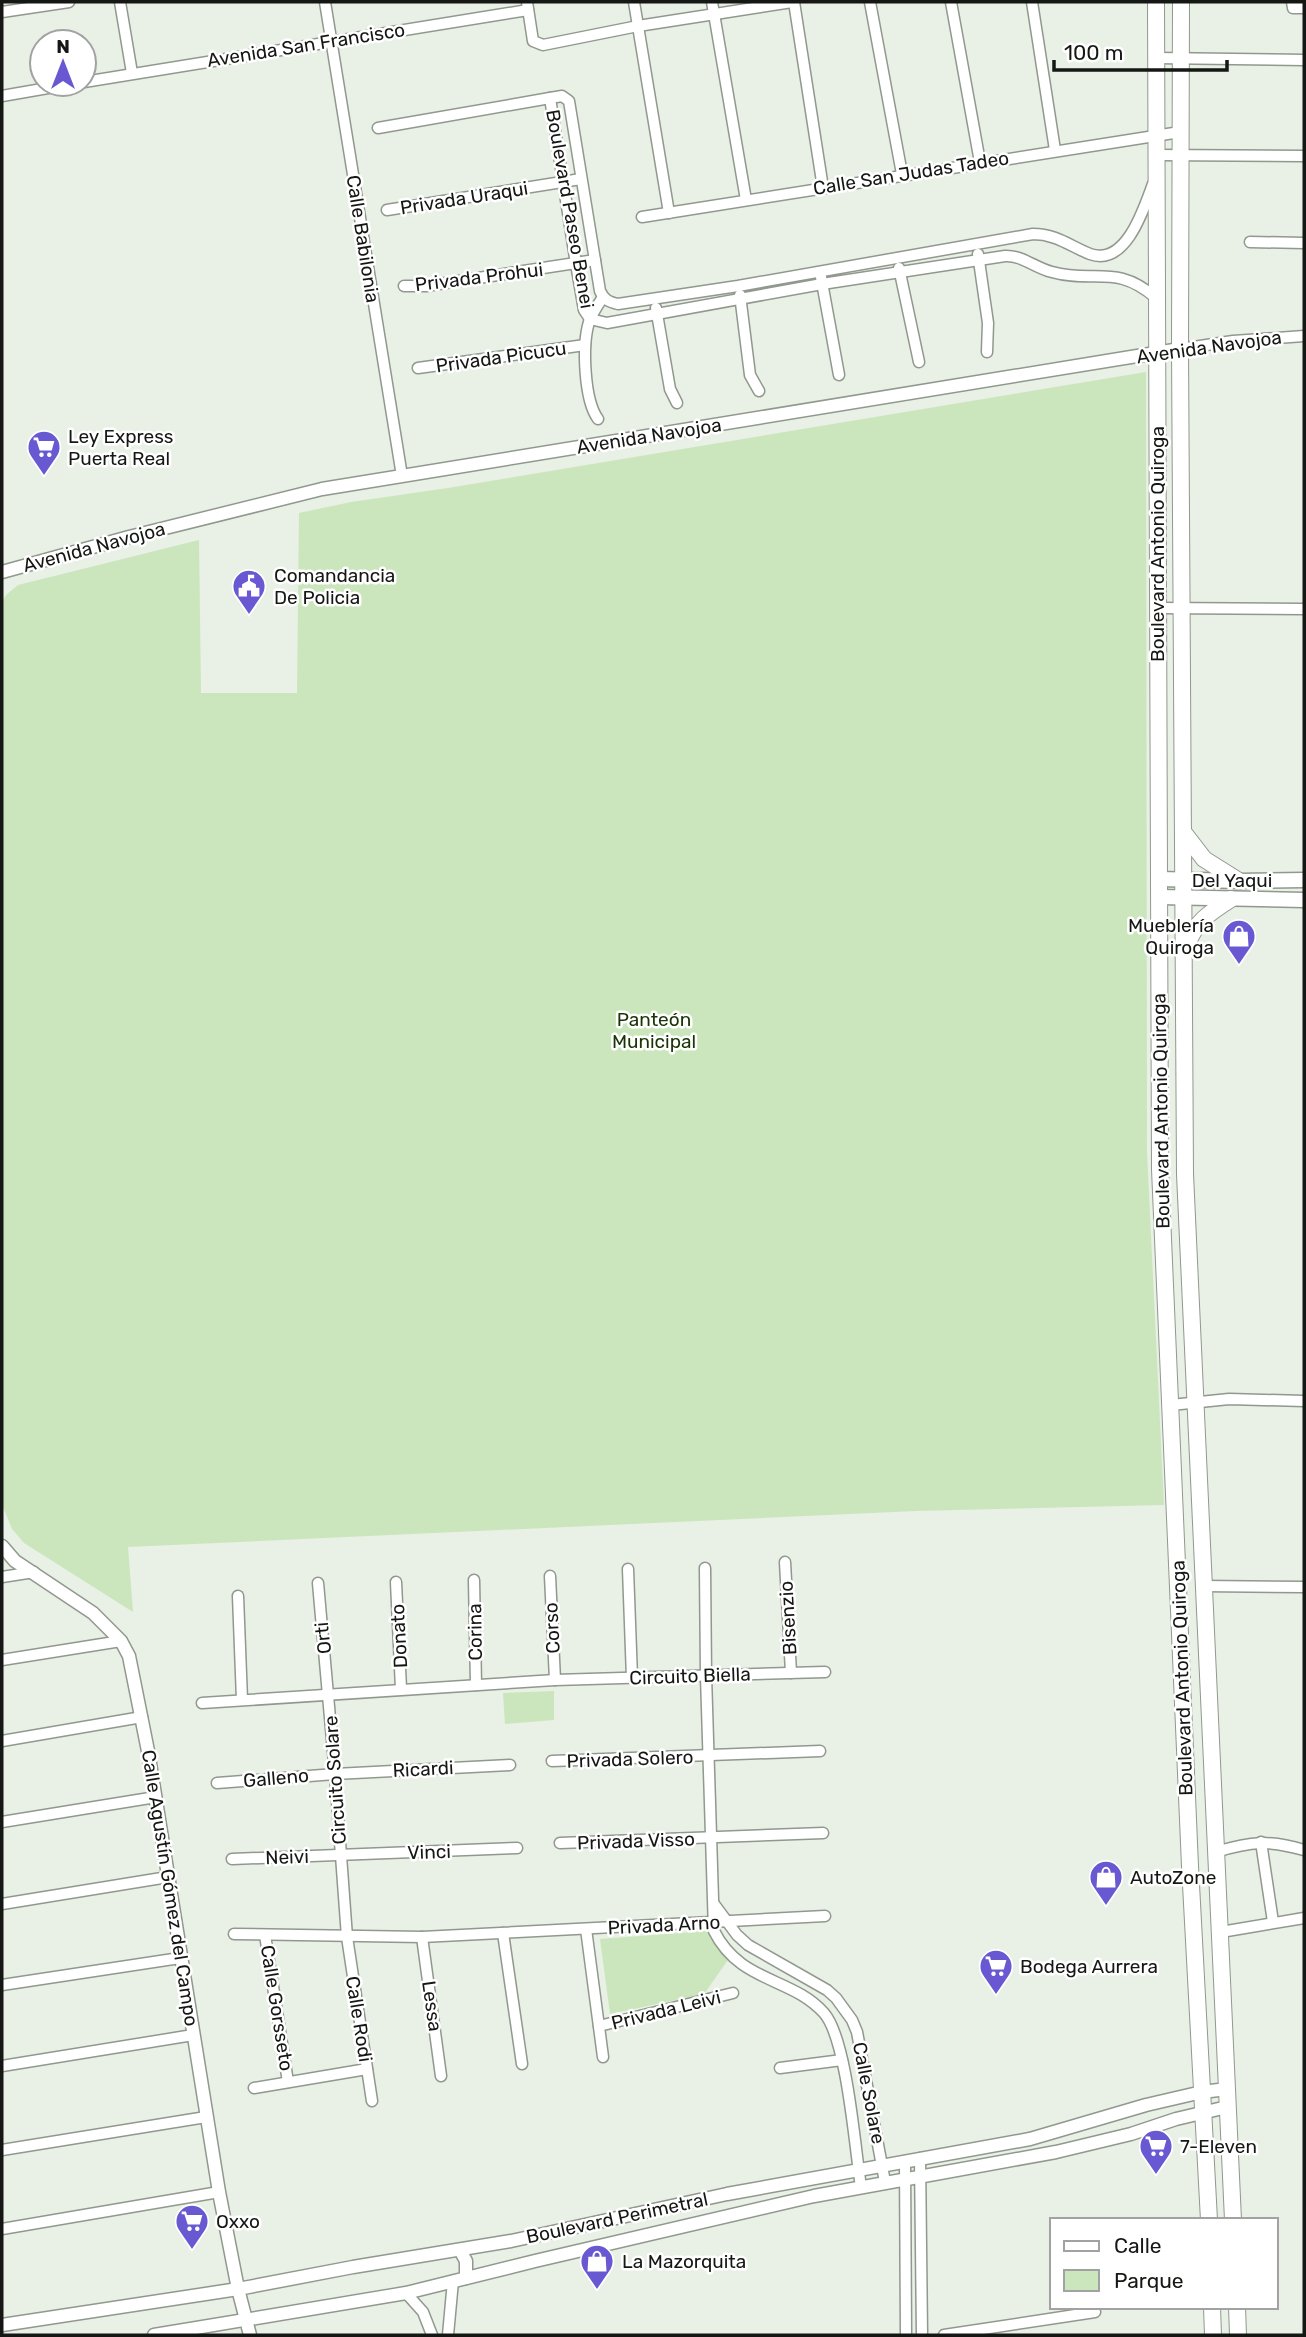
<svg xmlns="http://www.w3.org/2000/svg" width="1306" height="2337" viewBox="0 0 1306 2337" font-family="Rubik,sans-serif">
<rect width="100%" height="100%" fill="#e9f0e6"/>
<!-- green -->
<g fill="#cbe6bc">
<path d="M1146 372 1147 1152 1164 1505 916 1511 128 1547 133 1612 24 1543 12 1529 2 1504V602L6 595 18 585 199 540 201 693H297L299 513 351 502 448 488Z"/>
<path d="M554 1691V1720L505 1724 503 1693Z"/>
<path d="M706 1931 728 1960 704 1994 610 2014 600 1939Z"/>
</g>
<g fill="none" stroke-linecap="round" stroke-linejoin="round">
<defs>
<g id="minor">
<path d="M120 2 132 73"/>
<path d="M325 2 402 476"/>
<path d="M527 2 533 41 543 45 638 26 792 2"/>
<path d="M634 2 669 213"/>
<path d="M712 2 746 200"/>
<path d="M794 2 823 188"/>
<path d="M870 2 902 174"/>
<path d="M951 2 980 162"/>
<path d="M1032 2 1055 150"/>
<path d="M1292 2 1293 8H1304"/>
<path d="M2 12 69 2"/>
<path d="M1156 58 1304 60"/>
<path d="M84 82 528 10"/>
<path d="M2 96 71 84"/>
<path d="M378 128 550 98"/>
<path d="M1156 155 1304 156"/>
<path d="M1153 184C1144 208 1126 267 1090 254 1070 246 1056 234 1033 234L738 286 618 304C609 302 604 300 600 291L569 101 562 96 550 98 576 264 584 310 590 319 607 323 822 284 1005 256C1022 255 1035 268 1052 272 1094 284 1116 263 1156 298"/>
<path d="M387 210 581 179"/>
<path d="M642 217 1180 132"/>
<path d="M1250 242 1304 243"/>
<path d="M978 254 988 323 987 352"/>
<path d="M899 268 919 362"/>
<path d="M821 277 839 375"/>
<path d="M404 286H426L595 260"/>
<path d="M740 295 750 375 759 391"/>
<path d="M656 308 670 389 677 403"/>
<path d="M1180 349 1233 341 1304 336"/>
<path d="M418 368 585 345"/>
<path d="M598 419C584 400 582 345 589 322 592 313 598 305 603 297"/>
<path d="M1157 608 1304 609"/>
<path d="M1171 1405 1229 1399 1304 1401"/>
<path d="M785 1562 791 1673"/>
<path d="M705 1568 706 1676 714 1931C740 1983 792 1977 824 2013 847 2039 855 2149 861 2187"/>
<path d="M628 1569 632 1678"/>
<path d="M550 1576 555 1680"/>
<path d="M2 1577 34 1572"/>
<path d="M474 1580 476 1685"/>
<path d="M396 1582 401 1689"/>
<path d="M318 1583 335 1774 347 1937 372 2101"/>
<path d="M1203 1586 1304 1587"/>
<path d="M238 1596 242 1700"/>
<path d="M2 1660 121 1641"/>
<path d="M202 1703 555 1680 825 1672"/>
<path d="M2 1741 142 1717"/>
<path d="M552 1761 820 1751"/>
<path d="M217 1783 335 1774 510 1765"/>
<path d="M2 1822 156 1797"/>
<path d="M1261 1842 1273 1922"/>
<path d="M560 1843 823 1833"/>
<path d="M1216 1852C1252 1841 1269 1840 1304 1850"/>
<path d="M232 1859 517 1848"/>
<path d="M2 1904 168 1877"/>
<path d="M714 1904 737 1935 748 1945 827 1990 836 1998 852 2020 857 2032 885 2182"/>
<path d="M586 1929 603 2057"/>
<path d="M1221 1932 1304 1918"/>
<path d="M503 1933 522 2064"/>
<path d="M234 1934 422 1937 825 1916"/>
<path d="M265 1935 288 2082"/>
<path d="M422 1937 441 2076"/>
<path d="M2 1985 180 1958"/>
<path d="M599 2026 733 1993"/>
<path d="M2 2066 193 2035"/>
<path d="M780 2068 842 2060"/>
<path d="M254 2088 367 2069"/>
<path d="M2 2150 206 2117"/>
<path d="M920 2158 922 2335"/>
<path d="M905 2161 906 2335"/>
<path d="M2 2229 219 2192"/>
<path d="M406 2293 423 2312 432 2335"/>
<path d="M448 2335 453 2281"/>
<path d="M944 2335 1095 2312"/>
</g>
<g id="tertiary">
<path d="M2 572 129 537 322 489 1180 349"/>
<path d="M2 1546 15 1561 93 1613 121 1641 129 1656 148 1751 219 2192 238 2289 250 2335"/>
<path d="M460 2250 466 2261V2278"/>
<path d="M2 2325 238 2289 353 2267 511 2241 727 2194 1030 2139 1146 2105 1202 2092 1227 2089"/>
<path d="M154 2335 406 2293 535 2261 814 2196 1056 2152 1131 2134 1176 2119 1227 2107"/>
</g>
<g id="secondary">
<path d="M1160 879 1239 881 1304 880"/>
<path d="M1160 897 1304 900"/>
</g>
<g id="primary">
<path d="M1156 2 1160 1169 1190 1866 1209 2220"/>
<path d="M1181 2 1180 349 1185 1174 1233 2220"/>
<path d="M1184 833 1204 859 1239 881"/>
<path d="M1186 947C1195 922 1209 913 1231 899"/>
<path d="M1212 2307 1213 2335"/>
<path d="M1237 2307 1238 2335"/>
</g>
</defs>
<!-- minor casing -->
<use href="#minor" stroke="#91988e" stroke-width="13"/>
<!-- tertiary casing -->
<use href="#tertiary" stroke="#91988e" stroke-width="15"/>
<!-- secondary casing -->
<use href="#secondary" stroke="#91988e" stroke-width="17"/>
<!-- primary casing -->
<use href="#primary" stroke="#91988e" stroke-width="18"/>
<!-- minor -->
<use href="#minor" stroke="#fff" stroke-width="10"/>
<!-- tertiary -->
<use href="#tertiary" stroke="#fff" stroke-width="12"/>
<!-- secondary -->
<use href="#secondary" stroke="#fff" stroke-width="14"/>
<!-- primary -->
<use href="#primary" stroke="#fff" stroke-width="16"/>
</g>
<!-- icons -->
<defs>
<symbol id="supermarket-pin" viewBox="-11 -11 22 30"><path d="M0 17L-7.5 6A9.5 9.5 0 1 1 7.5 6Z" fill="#6858d2" stroke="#fff"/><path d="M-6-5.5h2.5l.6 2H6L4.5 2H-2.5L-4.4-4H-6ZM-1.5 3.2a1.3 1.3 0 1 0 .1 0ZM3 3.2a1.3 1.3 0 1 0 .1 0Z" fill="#fff"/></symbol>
<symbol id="civic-pin" viewBox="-11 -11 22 30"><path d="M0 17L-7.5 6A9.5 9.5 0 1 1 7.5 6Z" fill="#6858d2" stroke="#fff"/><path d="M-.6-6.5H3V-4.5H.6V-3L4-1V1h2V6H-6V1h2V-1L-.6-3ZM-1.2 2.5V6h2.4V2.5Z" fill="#fff"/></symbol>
<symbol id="shop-pin" viewBox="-11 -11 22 30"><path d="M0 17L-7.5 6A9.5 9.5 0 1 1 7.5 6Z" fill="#6858d2" stroke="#fff"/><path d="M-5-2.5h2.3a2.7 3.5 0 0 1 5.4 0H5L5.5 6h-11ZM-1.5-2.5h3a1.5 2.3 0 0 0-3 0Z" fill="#fff"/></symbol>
</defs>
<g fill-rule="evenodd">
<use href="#supermarket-pin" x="25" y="428" width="38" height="52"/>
<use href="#civic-pin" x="230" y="567" width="38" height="52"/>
<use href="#shop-pin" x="1220" y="917" width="38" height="52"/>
<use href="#shop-pin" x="1087" y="1858" width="38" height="52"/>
<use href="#supermarket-pin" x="977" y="1947" width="38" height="52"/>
<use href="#supermarket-pin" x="1137" y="2127" width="38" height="52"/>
<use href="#supermarket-pin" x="173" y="2202" width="38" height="52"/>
<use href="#shop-pin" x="578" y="2242" width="38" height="52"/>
</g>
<g text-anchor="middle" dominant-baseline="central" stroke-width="5" stroke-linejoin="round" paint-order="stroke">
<!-- street labels -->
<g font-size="19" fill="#151714" stroke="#fff">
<text transform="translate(306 45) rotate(-9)">Avenida San Francisco</text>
<text transform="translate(911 173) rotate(-9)">Calle San Judas Tadeo</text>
<text transform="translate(464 198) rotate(-9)">Privada Uraqui</text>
<text transform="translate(570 209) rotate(80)">Boulevard Paseo Benei</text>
<text transform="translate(363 239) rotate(81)">Calle Babilonia</text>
<text transform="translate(479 277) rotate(-7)">Privada Prohui</text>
<text transform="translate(1209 347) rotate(-8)">Avenida Navojoa</text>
<text transform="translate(501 357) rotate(-8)">Privada Picucu</text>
<text transform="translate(649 436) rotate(-9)">Avenida Navojoa</text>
<text transform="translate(1157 544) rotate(-90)">Boulevard Antonio Quiroga</text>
<text transform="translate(94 547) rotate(-15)">Avenida Navojoa</text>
<text x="1232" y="880">Del Yaqui</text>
<text transform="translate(1161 1111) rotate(-91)">Boulevard Antonio Quiroga</text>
<text transform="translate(788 1618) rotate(-93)">Bisenzio</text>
<text transform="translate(552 1628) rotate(-93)">Corso</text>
<text transform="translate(475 1632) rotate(-91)">Corina</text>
<text transform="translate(399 1636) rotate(-93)">Donato</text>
<text transform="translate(323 1638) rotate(-96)">Orti</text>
<text transform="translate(690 1676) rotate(-2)">Circuito Biella</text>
<text transform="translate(1182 1678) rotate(-92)">Boulevard Antonio Quiroga</text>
<text transform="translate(630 1759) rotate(-2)">Privada Solero</text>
<text transform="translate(423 1769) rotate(-3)">Ricardi</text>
<text transform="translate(276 1778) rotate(-5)">Galleno</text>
<text transform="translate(335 1780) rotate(-94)">Circuito Solare</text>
<text transform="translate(636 1841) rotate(-2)">Privada Visso</text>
<text transform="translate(429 1852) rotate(-2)">Vinci</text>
<text transform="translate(287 1857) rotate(-2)">Neivi</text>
<text transform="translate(170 1888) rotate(81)">Calle Agustín Gómez del Campo</text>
<text transform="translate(664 1925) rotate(-3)">Privada Arno</text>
<text transform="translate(432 2006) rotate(82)">Lessa</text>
<text transform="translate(277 2008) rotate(81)">Calle Gorsseto</text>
<text transform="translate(666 2010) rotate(-14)">Privada Leivi</text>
<text transform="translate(359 2019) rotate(81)">Calle Rodi</text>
<text transform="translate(869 2093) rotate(79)">Calle Solare</text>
<text transform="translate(617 2218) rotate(-12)">Boulevard Perimetral</text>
</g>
<!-- poi labels -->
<g font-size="19" fill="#151714" stroke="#fff" text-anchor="start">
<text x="68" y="436">Ley Express<tspan x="68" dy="22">Puerta Real</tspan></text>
<text x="274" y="575">Comandancia<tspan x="274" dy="22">De Policia</tspan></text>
<text x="1214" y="925" text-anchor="end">Mueblería<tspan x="1214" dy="22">Quiroga</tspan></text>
<text x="1130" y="1877">AutoZone</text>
<text x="1020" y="1966">Bodega Aurrera</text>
<text x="1180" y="2146">7-Eleven</text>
<text x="216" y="2221">Oxxo</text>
<text x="622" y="2261">La Mazorquita</text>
</g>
<!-- park labels -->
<g font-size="19" fill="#1a3405" stroke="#fff">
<text x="654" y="1019">Panteón<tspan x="654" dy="22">Municipal</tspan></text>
</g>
</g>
<!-- border -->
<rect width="1306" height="2337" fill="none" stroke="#151714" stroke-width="7"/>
<!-- legend -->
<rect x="1050" y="2218" width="228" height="91" fill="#ffffff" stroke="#a1a2a1" stroke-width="2"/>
<rect x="1064" y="2241" width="35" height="10" fill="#ffffff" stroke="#a1a2a1" stroke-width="2"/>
<text x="1114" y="2253" font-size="21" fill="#151714">Calle</text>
<rect x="1064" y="2270" width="35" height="21" fill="#cbe6bc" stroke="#a1a2a1" stroke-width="2"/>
<text x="1114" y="2288" font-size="21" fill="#151714">Parque</text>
<!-- north arrow -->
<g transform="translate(63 63)"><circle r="33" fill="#ffffff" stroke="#a1a2a1" stroke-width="2"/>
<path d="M0-5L12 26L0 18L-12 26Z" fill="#6858d2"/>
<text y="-10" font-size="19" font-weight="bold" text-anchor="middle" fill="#151714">N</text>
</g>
<!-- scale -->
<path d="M1054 60v10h173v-10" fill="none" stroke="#151714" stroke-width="3.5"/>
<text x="1064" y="60" font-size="21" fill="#151714" stroke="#ffffff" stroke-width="5" paint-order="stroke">100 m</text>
</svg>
